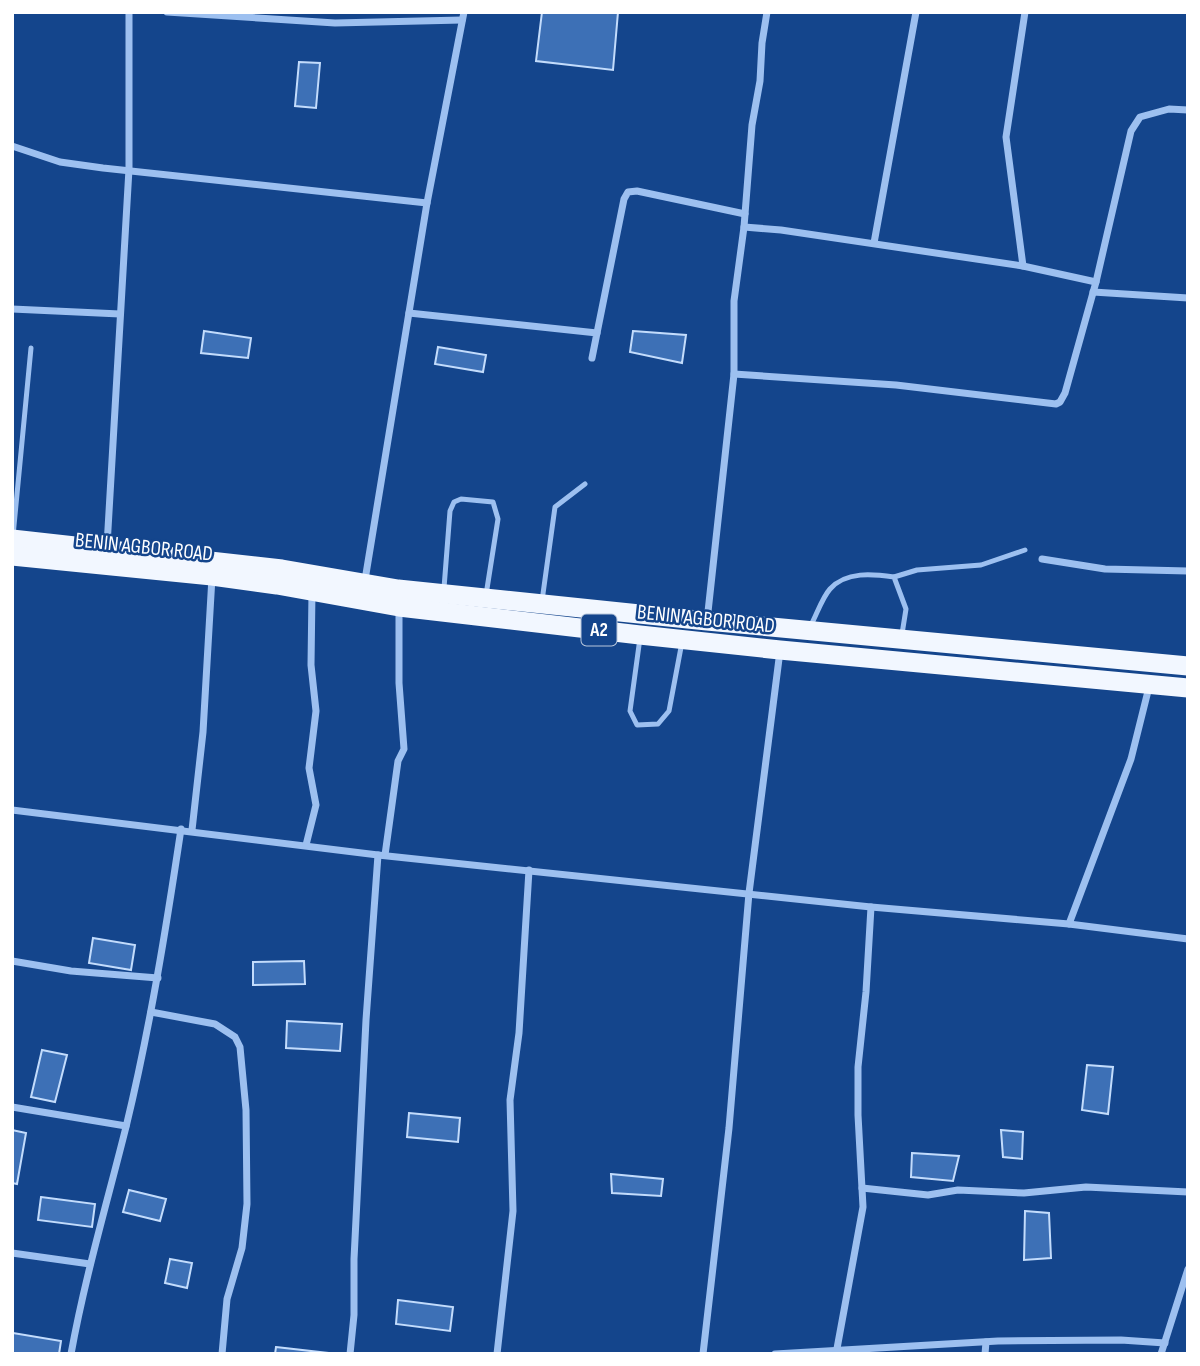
<svg xmlns="http://www.w3.org/2000/svg" width="1200" height="1366" viewBox="0 0 1200 1366" font-family="'Sofia Sans Condensed',sans-serif">
<rect width="100%" height="100%" fill="#14458c"/>
<!-- building -->
<g fill="#3d70b6" stroke="#c3dcfc" stroke-width="2">
<path d="M542 12H618L613 70 536 61Z"/>
<path d="M299 62 320 63 316 108 295 106Z"/>
<path d="M204 331 251 338 248 358 201 353Z"/>
<path d="M633 331 686 335 682 363 630 352Z"/>
<path d="M438 347 486 355 483 372 435 364Z"/>
<path d="M93 938 135 945 131 970 89 963Z"/>
<path d="M304 961 305 984 253 985V962Z"/>
<path d="M287 1021 342 1024 340 1051 286 1048Z"/>
<path d="M42 1050 67 1055 55 1102 31 1097Z"/>
<path d="M1087 1065 1113 1067 1108 1114 1082 1110Z"/>
<path d="M409 1113 460 1118 458 1142 407 1137Z"/>
<path d="M12 1130 26 1133 17 1184 12 1183Z"/>
<path d="M1001 1130 1023 1132 1022 1159 1003 1157Z"/>
<path d="M912 1153 959 1156 953 1181 911 1177Z"/>
<path d="M611 1174 663 1179 661 1196 612 1193Z"/>
<path d="M129 1190 166 1199 160 1221 123 1212Z"/>
<path d="M41 1197 95 1204 92 1227 38 1220Z"/>
<path d="M1025 1211 1049 1213 1051 1258 1024 1260Z"/>
<path d="M170 1259 192 1263 187 1288 165 1283Z"/>
<path d="M398 1300 453 1307 450 1331 396 1324Z"/>
<path d="M13 1333 61 1341 59 1354H12Z"/>
<path d="M276 1347 328 1353V1354H275Z"/>
</g>
<g fill="none" stroke-linecap="round" stroke-linejoin="round">
<!-- service -->
<g stroke="#9dc0f0" stroke-width="5">
<path d="M13 536 31 348"/>
<path d="M894 577 917 570 981 565 1025 550"/>
<path d="M444 588 450 511 454 502 461 499 493 502 498 519 486 595"/>
<path d="M542 601 555 507 585 484"/>
<path d="M811 625C817 614 822 598 830 589 846 571 873 574 894 577L906 609 902 634"/>
<path d="M640 638 630 711 637 725 658 724 669 711 682 642"/>
</g>
<!-- minor -->
<g stroke="#9dc0f0" stroke-width="7">
<path d="M167 12 335 23 462 20"/>
<path d="M12 146 60 162 103 168 427 203"/>
<path d="M744 227 781 230 1023 266 1096 282"/>
<path d="M874 243 916 12"/>
<path d="M1023 266 1006 137 1025 12"/>
<path d="M1093 292 1188 298"/>
<path d="M12 309 120 314"/>
<path d="M409 313 597 333 592 358"/>
<path d="M597 333 624 199 628 192 637 191 745 214"/>
<path d="M734 374 896 385 1056 404 1060 402 1065 393 1096 282 1131 131 1140 117 1169 109 1188 110"/>
<path d="M107 546 129 169V12"/>
<path d="M1042 559 1105 569 1188 571"/>
<path d="M365 580 427 203 464 12"/>
<path d="M707 621 734 374V301L744 227 752 125 760 81 762 43 767 12"/>
<path d="M12 810 378 855 871 907 1069 924 1188 939"/>
<path d="M192 830 203 732 212 577"/>
<path d="M306 845 316 805 309 768 316 711 311 665 312 592"/>
<path d="M385 855 398 761 404 749 399 683V608"/>
<path d="M1069 924 1131 759 1149 687"/>
<path d="M12 961 71 971 158 978"/>
<path d="M151 1012 215 1024 235 1037 240 1047 246 1110 247 1204 242 1248 227 1299 222 1354"/>
<path d="M12 1107 126 1126"/>
<path d="M862 1188 928 1195 958 1190 1024 1193 1086 1187 1188 1192"/>
<path d="M12 1253 90 1264"/>
<path d="M71 1354C85 1277 107 1203 126 1127 150 1028 166 929 181 829"/>
<path d="M350 1354 354 1315V1259L366 1020 378 855"/>
<path d="M497 1354 513 1211 510 1100 519 1033 529 870"/>
<path d="M703 1354 729 1128 749 893 780 651"/>
<path d="M775 1354 998 1341 1121 1340 1165 1343"/>
<path d="M836 1354 863 1207 858 1115V1067L866 992 871 907"/>
<path d="M985 1354 986 1342"/>
<path d="M1161 1354 1188 1269"/>
</g>
<!-- trunk -->
<g stroke="#f2f7ff" stroke-width="19">
<path d="M12 539 282 569 398 589 707 621 1188 666"/>
<path d="M12 556 212 576 277 585 399 607 640 635 780 650 1188 688"/>
</g>
</g>
<g text-anchor="middle" dominant-baseline="central" stroke-width="5" stroke-linejoin="round" paint-order="stroke">
<!-- shield labels -->
<rect fill="#14458c" stroke="#b8c7dc" stroke-width="2" x="581.5" y="614.5" width="35" height="31" rx="5"/>
<g font-size="19" font-weight="bold" fill="#fff">
<text x="599" y="630">A2</text>
</g>
<!-- street labels -->
<g font-size="21" fill="#fff" stroke="#14458c">
<text transform="translate(144 547) rotate(6)">BENIN AGBOR ROAD</text>
<text transform="translate(706 619) rotate(6)">BENIN AGBOR ROAD</text>
</g>
</g>
<!-- border -->
<rect width="1200" height="1366" fill="none" stroke="#ffffff" stroke-width="28"/>
</svg>
